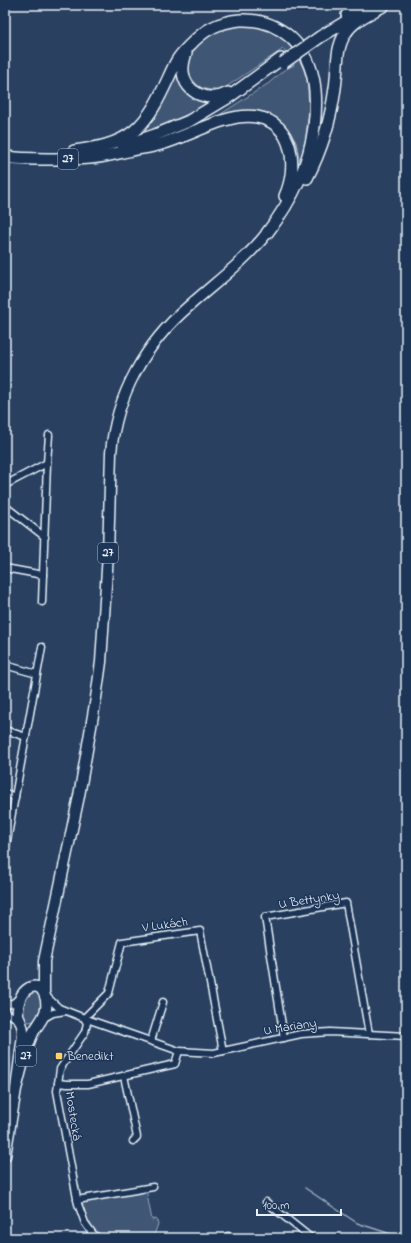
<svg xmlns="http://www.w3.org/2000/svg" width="411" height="1243" viewBox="0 0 411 1243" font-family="'Indie Flower',sans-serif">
<rect width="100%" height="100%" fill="#294061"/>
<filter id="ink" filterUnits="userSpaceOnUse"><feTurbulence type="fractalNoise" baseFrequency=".025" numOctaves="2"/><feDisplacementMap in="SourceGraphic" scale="8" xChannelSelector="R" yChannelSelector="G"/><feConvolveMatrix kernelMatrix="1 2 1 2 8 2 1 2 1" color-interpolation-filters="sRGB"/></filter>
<g filter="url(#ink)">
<!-- green -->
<g fill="#415774" stroke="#94a4b6">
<path d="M246 24 263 28 287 40 301 63 307 78 309 108 306 135 300 163 296 142 285 125 276 117 256 110 236 112 223 115 213 119 269 83 284 70 294 65 283 49 223 89C216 90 206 91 199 86 196 84 193 80 191 77 182 63 194 47 205 38 218 29 232 27 246 24Z"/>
<path d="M180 65 205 100 207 105 152 131 129 139Z"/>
<path d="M33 992 38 993 41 996 42 1010 35 1021 29 1022C17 1016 23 998 33 992Z"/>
<path d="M146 1189 152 1220 156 1219 158 1224 153 1238C143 1238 110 1240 103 1237 91 1232 84 1213 79 1202Z"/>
</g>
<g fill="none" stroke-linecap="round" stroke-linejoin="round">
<!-- stream -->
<path stroke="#9dabbd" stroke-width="1.5" d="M305 1188 357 1223 403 1238"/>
<defs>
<g id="minor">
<path d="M5 485 47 463 49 435"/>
<path d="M5 506 45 537"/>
<path d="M5 568 43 575"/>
<path d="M42 602 47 463"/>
<path d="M5 665 37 674"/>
<path d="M5 730 26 737"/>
<path d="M5 793 15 797"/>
<path d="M5 852 42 647"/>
<path d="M46 996 59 1008 84 1018 87 1023 85 1032 60 1069 57 1091 78 1204 85 1223 93 1234 98 1238"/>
<path d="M5 1005 13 1003 19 998"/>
<path d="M5 1012 19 1020"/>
<path d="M44 1018 53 1013 65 1011"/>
<path d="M284 1038 265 917 346 903 369 1034"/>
<path d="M151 1041 163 1002"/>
<path d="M179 1051 84 1018 109 993 122 942 200 931 223 1051"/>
<path d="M124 1076 137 1137 133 1141"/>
<path d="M58 1083 67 1084H88L175 1064 179 1051 214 1053 301 1034 330 1032 406 1036"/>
<path d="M77 1200 153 1187"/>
<path d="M266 1202 311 1238"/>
<path d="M228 1236 229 1238"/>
<path d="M86 1238 93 1234"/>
</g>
<g id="primary">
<path d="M44 993V961L79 796 96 698 101 662 108 554 111 453C116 395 145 344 189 306 216 282 245 261 267 233"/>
<path d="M5 1156 16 1089 23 1035C24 1025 20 1023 18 1015 17 1005 20 993 29 988 33 986 38 986 41 989 46 994 47 1003 46 1009 44 1019 37 1025 33 1033 25 1050 21 1072 16 1089"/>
</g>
<g id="trunk">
<path d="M347 15 366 5"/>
<path d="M320 37 357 15"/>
<path d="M186 53C184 59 182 65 183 72 185 94 210 103 228 93"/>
<path d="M123 146 155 135 189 121 229 97 281 59"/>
<path d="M74 151C95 148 117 145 134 131 155 113 164 86 176 62 180 55 185 50 190 45 204 30 218 22 240 20 258 19 276 25 290 37 316 60 318 94 314 127 309 167 291 202 267 233"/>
<path d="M5 157C19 159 33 159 47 159 61 159 76 159 90 158 104 157 118 153 132 150 141 148 152 147 161 144 191 136 226 112 257 117 294 123 298 168 285 196"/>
<path d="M307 178C322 149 331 119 335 88 338 70 335 50 345 34 354 19 370 14 384 5"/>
</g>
</defs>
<!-- minor casing -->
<use href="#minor" stroke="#e8f1f8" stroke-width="9"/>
<!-- primary casing -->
<use href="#primary" stroke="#e8f1f8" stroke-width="13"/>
<!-- trunk casing -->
<use href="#trunk" stroke="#e8f1f8" stroke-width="14"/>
<!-- minor -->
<use href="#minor" stroke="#1d3557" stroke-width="6"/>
<!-- primary -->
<use href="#primary" stroke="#1d3557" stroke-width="10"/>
<!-- trunk -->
<use href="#trunk" stroke="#1d3557" stroke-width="11"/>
<defs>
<path id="trunk-bridge" d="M283 63 320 37"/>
</defs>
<!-- trunk-bridge casing -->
<use href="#trunk-bridge" stroke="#e8f1f8" stroke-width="14" stroke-linecap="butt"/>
<!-- trunk-bridge -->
<use href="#trunk-bridge" stroke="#1d3557" stroke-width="11"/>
</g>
</g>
<!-- markers -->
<rect fill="#ffd166" stroke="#1d3557" stroke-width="1.5" x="55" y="1052" width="8" height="8" rx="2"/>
<g text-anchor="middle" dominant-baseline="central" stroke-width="3" stroke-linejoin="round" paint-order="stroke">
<!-- shield labels -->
<g fill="#1d3557" stroke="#abb9c8" stroke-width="1">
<rect x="58" y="149" width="20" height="20" rx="3"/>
<rect x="98" y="543" width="20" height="20" rx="3"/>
<rect x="16" y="1046" width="20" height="20" rx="3"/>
</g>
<g font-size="12" font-weight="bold" fill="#e8f1f8">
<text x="68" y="159">27</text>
<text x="108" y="553">27</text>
<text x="26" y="1056">27</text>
</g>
<!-- street labels -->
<g font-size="13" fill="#e8f1f8" stroke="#1d3557">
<text transform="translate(309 900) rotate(-9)">U Bettynky</text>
<text transform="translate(165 925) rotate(-8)">V Lukách</text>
<text transform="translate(290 1027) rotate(-9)">U Mariany</text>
<text transform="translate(73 1116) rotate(81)">Mostecká</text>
</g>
<!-- poi labels -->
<g font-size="13" fill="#e8f1f8" stroke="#1d3557" text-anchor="start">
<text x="67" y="1056">Benedikt</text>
</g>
</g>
<!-- margin -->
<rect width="411" height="1243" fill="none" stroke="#1d3557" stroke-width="20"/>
<rect x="10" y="10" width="391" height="1223" fill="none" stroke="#e8f1f8" stroke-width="1.5" filter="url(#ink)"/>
<!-- scale -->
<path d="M257 1209v6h84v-6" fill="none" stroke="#e8f1f8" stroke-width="2"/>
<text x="263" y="1209" font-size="12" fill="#e8f1f8" stroke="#1d3557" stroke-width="3" paint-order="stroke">100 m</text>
</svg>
